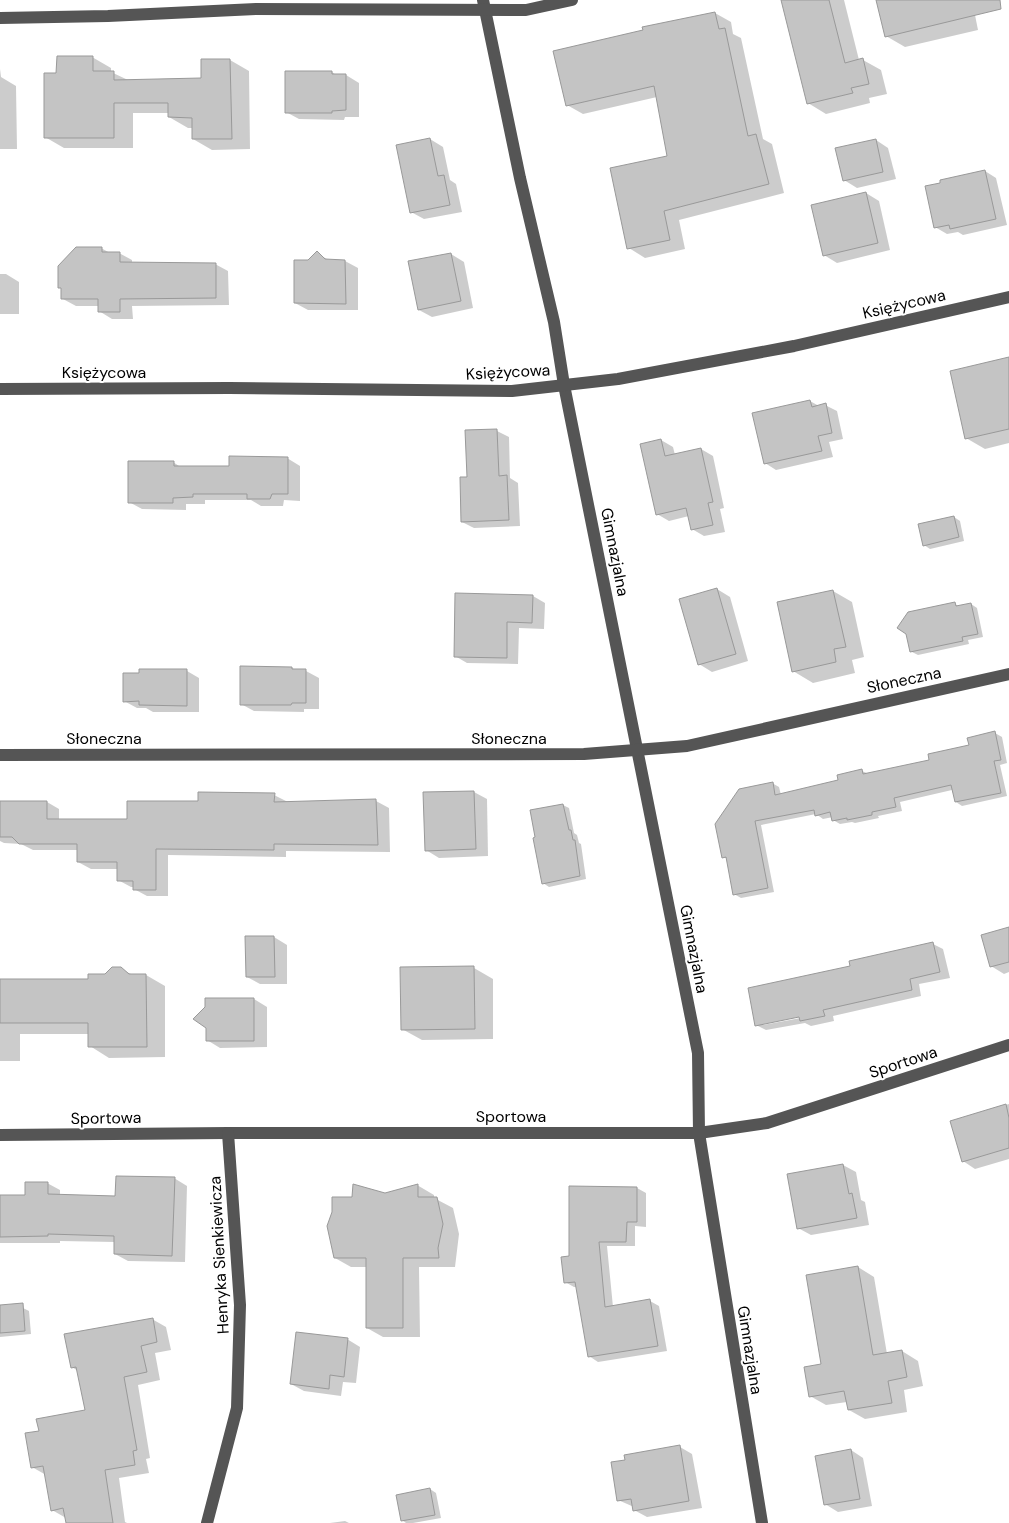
<svg xmlns="http://www.w3.org/2000/svg" width="1009" height="1523" viewBox="0 0 1009 1523" font-family="'DM Sans',sans-serif">
<rect width="100%" height="100%" fill="#fff"/>
<!-- shadow -->
<g fill="#0003" fill-rule="evenodd">
<path d="M783 0H844L859 60H863L881 70 887 94 869 98 870 103 826 114 808 103Z"/>
<path d="M878 0H972L978 30 905 47 886 36Z"/>
<path d="M715 13 731 22 733 34 741 38 763 139 772 144 784 193 679 220 685 249 645 258 629 248 669 157 657 97 583 114 567 105Z"/>
<path d="M92 57 111 68V72L128 80 203 79 230 60 249 71 250 149 212 150 193 139V128H188L169 117V113H133V148H64L45 137 58 75Z"/>
<path d="M0 69 1 77 16 86 17 149H0Z"/>
<path d="M332 72 336 75H346L359 83V117H345L344 120 299 119 286 112Z"/>
<path d="M430 139 443 147 450 180 456 184 462 212 424 219 411 212Z"/>
<path d="M876 140 888 148 896 179 857 188 844 180Z"/>
<path d="M985 171 996 178 1007 225 963 235 958 232 947 234 935 227Z"/>
<path d="M866 193 879 201 890 250 837 263 824 255Z"/>
<path d="M101 248 110 253H119L132 260V263L215 264 228 271 229 305 132 306 133 319H112L99 311V306H76L63 299V289L59 287Z"/>
<path d="M317 253 330 261H345L358 268V310H308L295 303 308 261Z"/>
<path d="M451 254 464 262 473 308 432 317 419 310Z"/>
<path d="M0 274H6L19 282V314H0Z"/>
<path d="M1009 359V443L985 449 966 438Z"/>
<path d="M810 401 819 406 825 405 837 411 843 439 829 442 833 457 776 470 765 463Z"/>
<path d="M497 431 509 437 510 478 518 483 520 526 474 528 462 522 468 478 467 432Z"/>
<path d="M661 440 673 447 675 455 701 449 713 456 724 508 720 509 725 532 704 536 692 529 689 516 669 521 657 514Z"/>
<path d="M287 458 300 466V501L284 500 283 506H261L251 500H205V504H186V510L142 509 129 502 173 462 182 468 230 467Z"/>
<path d="M954 517 960 521 964 541 930 549 924 545Z"/>
<path d="M717 589 730 597 748 661 712 672 699 664Z"/>
<path d="M833 591 852 602 864 657 852 660 855 673 813 683 793 671Z"/>
<path d="M533 596 545 603 544 629 519 628 518 664 467 663 455 656Z"/>
<path d="M955 604 959 607 971 604 977 608 983 637 968 640 969 644 918 655 912 652Z"/>
<path d="M292 668 296 670 306 671 319 678V709H304V712L254 711 241 704Z"/>
<path d="M187 671 199 678V712H153L146 708H137L124 701Z"/>
<path d="M995 733 1002 737 1007 763 1000 765 1007 796 962 806 956 802 952 790 900 802 902 811 878 816 879 818 855 823 852 822 840 824 833 820V817L823 819 816 814 761 825 774 892 741 898 734 894 728 859 723 857 772 783 779 787 781 795 840 781 862 771 869 774 931 761 970 746Z"/>
<path d="M474 792 487 799 488 856 439 858 426 850Z"/>
<path d="M274 795 288 802 376 801 389 808 390 852 286 851V857L168 855V896H147L134 889V887H131L118 880V869H91L78 862 79 850H33L21 844 4 843 0 841V802H47L59 809V821H128L199 803Z"/>
<path d="M563 805 569 808 574 833 577 835 579 843 581 844 586 879 549 887 543 883 531 811Z"/>
<path d="M1009 929V972L1004 974 991 966Z"/>
<path d="M247 937H274L287 945V984H260L247 977Z"/>
<path d="M933 944 943 949 950 978 919 984 921 996 833 1016 834 1021 811 1026 805 1023 766 1030 756 1025 852 967ZM805 1014 806 1017 763 1025V1023Z"/>
<path d="M474 968 493 979V1039L422 1040 402 1029Z"/>
<path d="M121 969 133 975H146L165 986V1057L109 1058 90 1046V1034H20V1061H0V980H89L106 975Z"/>
<path d="M254 999 267 1007V1047L220 1048 207 1040Z"/>
<path d="M1009 1104V1159L975 1169 963 1161 951 1122Z"/>
<path d="M843 1165 856 1172 861 1200 865 1202 869 1225 811 1235 798 1228Z"/>
<path d="M174 1178 187 1186 185 1262 128 1261 115 1254V1242L60 1241V1243H0V1196H26L47 1183 60 1190V1196L117 1198Z"/>
<path d="M417 1185 434 1195V1198L453 1208 459 1234 455 1267H419L420 1337H383L367 1328V1267H351L335 1258 353 1198 385 1194Z"/>
<path d="M637 1188 646 1193V1227L635 1226V1246H607L613 1307 650 1301 659 1306 667 1351 598 1362 589 1356 577 1287H574L565 1282 570 1257Z"/>
<path d="M858 1267 874 1277 887 1354 902 1351 918 1361 923 1386 904 1390 907 1412 865 1419 849 1410 847 1402 826 1405 810 1396Z"/>
<path d="M23 1308 29 1311 31 1334 0 1337V1310Z"/>
<path d="M152 1319 166 1327 171 1350 155 1353 160 1380 138 1385 150 1458 146 1459 149 1473 119 1478 125 1522 127 1523H67L66 1518 52 1510 46 1475 32 1467 40 1432 87 1411 78 1371 72 1367Z"/>
<path d="M347 1339 360 1347 356 1383 343 1382 341 1396 304 1391 291 1384Z"/>
<path d="M680 1447 692 1454 702 1508 647 1517 634 1510V1507L618 1500Z"/>
<path d="M851 1450 863 1458 872 1506 838 1512 825 1504Z"/>
<path d="M430 1489 436 1493 441 1518 413 1523H406L402 1520Z"/>
<path d="M345 1521 349 1523H330Z"/>
</g>
<!-- building -->
<g fill="#c4c4c4" stroke="#999">
<path d="M781 0H829L845 63 863 58 869 84 851 88 853 93 807 104Z"/>
<path d="M876 0H1000L1001 9 885 37Z"/>
<path d="M715 12 719 29 725 28 748 136 756 134 769 184 664 211 670 240 627 249 610 168 667 156 654 86 566 106 553 51 643 30 642 27Z"/>
<path d="M57 56H93V71H114V80L201 78V59H230L232 139H192V118L168 117V103H114V138H44V73H56Z"/>
<path d="M285 71H332V74H346V110L332 111V113H285Z"/>
<path d="M430 138 438 176 444 175 450 205 410 213 396 145Z"/>
<path d="M876 139 883 172 843 181 835 148Z"/>
<path d="M985 170 996 219 950 229 949 225 934 228 925 186 940 183V180Z"/>
<path d="M866 192 878 243 823 256 811 205Z"/>
<path d="M76 247H102V252H120V262L216 263V298L120 299V312H98V299H61V288H58V266Z"/>
<path d="M317 251 325 259 345 260 346 304 294 303V260H308Z"/>
<path d="M451 253 461 301 418 310 408 261Z"/>
<path d="M1009 357V429L965 439 950 371Z"/>
<path d="M810 400 812 407 826 403 832 433 818 436 822 451 764 464 752 413Z"/>
<path d="M497 429 499 476 507 475 509 520 461 522 460 477H467L465 430Z"/>
<path d="M661 439 665 456 701 448 713 502 708 503 713 525 691 530 686 508 656 515 640 444Z"/>
<path d="M229 456 288 457V494H272L270 499H247V494H193V497L173 498V503H128V461H174V466H229Z"/>
<path d="M954 516 959 537 923 546 918 524Z"/>
<path d="M717 588 736 654 698 665 679 599Z"/>
<path d="M833 590 846 647 834 649 836 662 792 672 777 602Z"/>
<path d="M455 593 533 595 532 623 507 622V658L454 657Z"/>
<path d="M955 602 956 606 971 603 978 634 962 637 963 641 910 652 906 634 897 628 908 612Z"/>
<path d="M240 666 292 667V669H306V703H292L291 705H240Z"/>
<path d="M139 669H187V706L139 705V701L123 702V673H139Z"/>
<path d="M995 731 1001 760 994 761 1001 793 955 802 951 785 894 798 896 807 872 812V815L847 820V818L832 821 830 812 815 816 814 810 755 821 768 888 733 895 726 857 722 858 715 824 739 789 773 782 775 795 838 780 837 775 862 769 863 774 929 760 928 754 969 745 967 738Z"/>
<path d="M474 791 476 849 425 851 423 792Z"/>
<path d="M198 792 275 793 274 802 376 799 378 845 274 844V850L156 849V890H133V881H117V862H77V844H19L12 837H0V801H47V819H127V801H198Z"/>
<path d="M563 804 569 830H571L573 840H575L580 876 542 884 533 838 535 837 530 810Z"/>
<path d="M1009 927V962L990 967 981 935Z"/>
<path d="M245 936H274L275 977H246Z"/>
<path d="M933 942 940 972 910 979 912 990 823 1010 825 1016 800 1021 799 1017 755 1026 748 988 850 966 849 961Z"/>
<path d="M474 966 475 1029 401 1030 400 967Z"/>
<path d="M112 967H121L129 974H146L147 1047H88V1023H0V979H88V974H105Z"/>
<path d="M205 998H254V1041H206V1028L193 1019 205 1007Z"/>
<path d="M1006 1104 1009 1118V1148L962 1162 950 1121Z"/>
<path d="M843 1164 849 1194 852 1193 857 1218 797 1229 787 1174Z"/>
<path d="M116 1176 175 1177 172 1256 114 1254V1236L48 1234V1236L0 1237V1195H25V1182H48V1194L115 1196Z"/>
<path d="M353 1184 385 1193 418 1184V1197H437L443 1224 438 1248 439 1258H403V1328H366V1258H334L327 1226 332 1212V1197H352Z"/>
<path d="M569 1186 637 1187V1222H627L626 1242H599L605 1307 650 1299 658 1346 588 1357 575 1282 564 1283 561 1257 569 1256Z"/>
<path d="M858 1266 873 1355 902 1350 907 1377 888 1381 892 1403 848 1410 844 1391 809 1397 804 1367 821 1364 806 1275Z"/>
<path d="M23 1303 25 1331 0 1333V1305Z"/>
<path d="M153 1318 157 1342 141 1346 147 1372 124 1377 137 1450 133 1451 135 1465 105 1470 113 1523H66L63 1508 51 1511 43 1466 31 1468 25 1433 39 1431 36 1419 85 1410 76 1367 71 1368 64 1334Z"/>
<path d="M296 1332 348 1338 344 1377 330 1375 329 1389 290 1384Z"/>
<path d="M680 1445 689 1501 633 1511 631 1499 617 1501 611 1462 625 1460 624 1455Z"/>
<path d="M851 1449 860 1499 824 1505 815 1456Z"/>
<path d="M430 1488 435 1515 401 1521 396 1495Z"/>
</g>
<g fill="none" stroke-linecap="round" stroke-linejoin="round">
<!-- minor -->
<g stroke="#555" stroke-width="12">
<path d="M483 0 520 178 554 322 564 385 698 1053 699 1133 762 1523"/>
<path d="M0 18 108 16 256 9 526 10 572 0"/>
<path d="M0 389 229 388 512 391 618 379 794 346 1009 297"/>
<path d="M0 755 584 754 687 746 1009 674"/>
<path d="M0 1135 228 1133H699L767 1123 1009 1045"/>
<path d="M207 1523 237 1408 240 1305 228 1133"/>
</g>
</g>
<g text-anchor="middle" dominant-baseline="central" stroke-width="4" stroke-linejoin="round" paint-order="stroke">
<!-- street labels -->
<g font-size="16" fill="#000" stroke="#fff">
<text transform="translate(904 304) rotate(-13)">Księżycowa</text>
<text x="104" y="372">Księżycowa</text>
<text transform="translate(508 372) rotate(-3)">Księżycowa</text>
<text transform="translate(615 552) rotate(79)">Gimnazjalna</text>
<text transform="translate(904 680) rotate(-12)">Słoneczna</text>
<text x="104" y="738">Słoneczna</text>
<text x="509" y="738">Słoneczna</text>
<text transform="translate(694 949) rotate(79)">Gimnazjalna</text>
<text transform="translate(903 1062) rotate(-18)">Sportowa</text>
<text x="511" y="1116">Sportowa</text>
<text transform="translate(106 1118) rotate(-1)">Sportowa</text>
<text transform="translate(219 1255) rotate(-93)">Henryka Sienkiewicza</text>
<text transform="translate(750 1350) rotate(81)">Gimnazjalna</text>
</g>
</g>
</svg>
